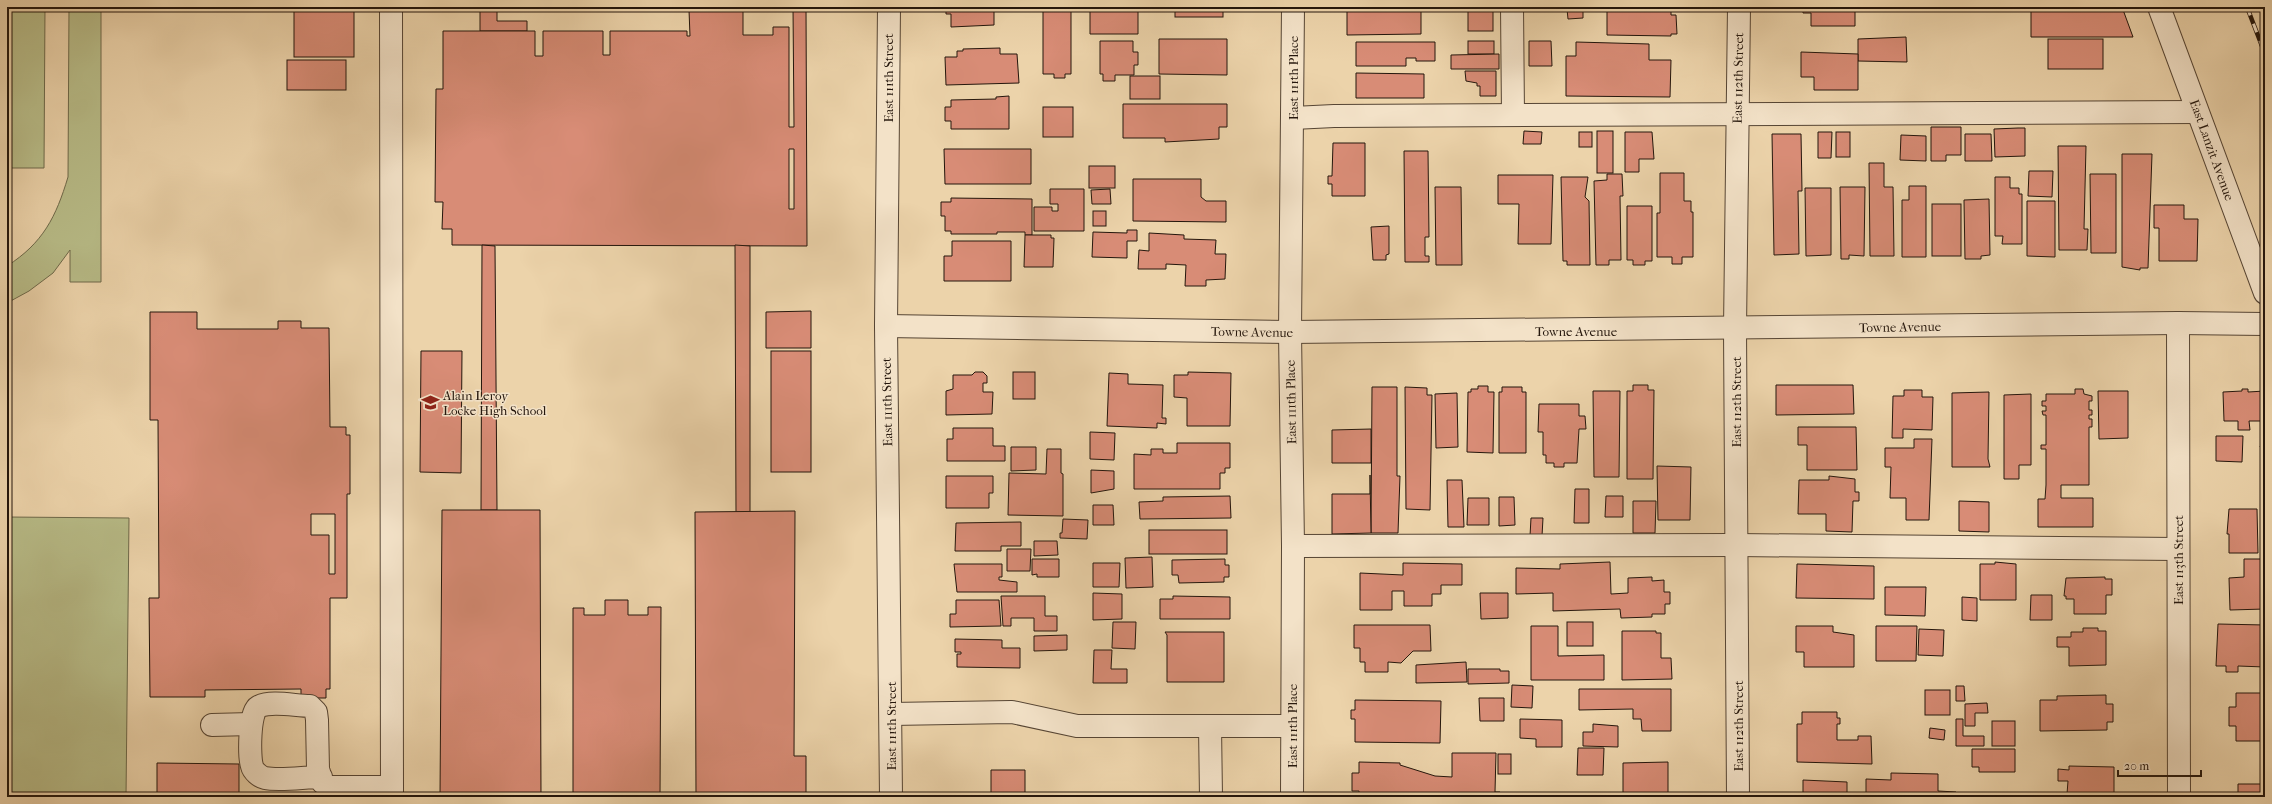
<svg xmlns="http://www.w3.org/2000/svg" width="2272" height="804" viewBox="0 0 2272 804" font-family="'IM FELL French Canon',serif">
<rect width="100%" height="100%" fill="#ecd3aa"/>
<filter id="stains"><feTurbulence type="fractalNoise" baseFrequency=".005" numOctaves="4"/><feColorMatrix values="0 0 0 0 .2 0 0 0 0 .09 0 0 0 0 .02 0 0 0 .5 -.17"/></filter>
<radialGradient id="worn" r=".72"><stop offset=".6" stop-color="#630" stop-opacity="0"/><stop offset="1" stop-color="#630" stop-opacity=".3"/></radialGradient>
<!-- green -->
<g fill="#b8bc88" stroke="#6e694a">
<path d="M7 7H45L44 168H7Z"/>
<path d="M69 7H101V282H70V250L53 273 29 291 7 303V266C43 243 56 217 68 177Z"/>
<path d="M7 517 129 518 126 797H7Z"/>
</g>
<!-- building -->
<g fill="#d88c76" stroke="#24160c" fill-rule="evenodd">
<rect x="294" y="7" width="60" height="50"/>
<path d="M480 7H497V21H527V31H480Z"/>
<path d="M793 7H806L807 246 452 245V229H442L443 202H435L436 89H443V31H535V56H543V31H603V55H610V31H687V36H690L689 10H743V35H773V27H789V127H794ZM789 149H794V209H789Z"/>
<path d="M946 7H994V25L951 27V14H946Z"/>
<path d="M1043 7H1071V74H1065V78H1054V74H1043Z"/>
<rect x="1104" y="7" width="51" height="2"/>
<rect x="1175" y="7" width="48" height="10"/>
<path d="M1347 7H1391V11L1421 9V34L1347 35Z"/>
<path d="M1803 7H1855V26H1811V13H1803Z"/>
<path d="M2031 7H2122L2133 37H2031Z"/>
<path d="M1583 8V18L1568 19 1567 9Z"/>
<rect x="1468" y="9" width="25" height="22"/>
<path d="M1138 10V34H1090V11Z"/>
<path d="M1607 11H1671V15H1676L1677 34H1671V36L1607 35Z"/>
<path d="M1906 37 1907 62 1858 61V39Z"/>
<path d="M1159 39H1227V75L1159 74Z"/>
<rect x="2048" y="39" width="55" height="30"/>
<path d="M1100 41H1133V52H1138V65H1134V75H1115V81H1103V74H1100Z"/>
<rect x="1468" y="41" width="26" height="13"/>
<path d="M1529 41H1551L1552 66H1529Z"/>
<path d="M1356 42H1435V61H1416V58H1406V66H1356Z"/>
<path d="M1576 42 1649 44V60H1671L1670 97 1566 96V56H1576Z"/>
<path d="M1000 48V54H1017L1019 83 946 85 945 57H957V51H963V49Z"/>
<path d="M1801 52 1858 54V90H1814V77H1801Z"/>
<path d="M1499 54V69H1451V55Z"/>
<rect x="287" y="60" width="59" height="30"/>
<path d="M1465 71H1496V96H1480V86H1477V83L1466 81Z"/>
<path d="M1356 73 1424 74V98H1356Z"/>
<rect x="1130" y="76" width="30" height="23"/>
<path d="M1009 96V129H951V121H945V107H951V100L996 99V97Z"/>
<path d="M1123 104H1227V127H1219V139L1165 142V138H1123Z"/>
<rect x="1043" y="107" width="30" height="30"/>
<path d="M1931 127H1961V155H1946V161H1931Z"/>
<path d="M2018 128H2025V156L1995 157 1994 129Z"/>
<path d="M1524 131 1542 132 1541 144H1523Z"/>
<rect x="1597" y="131" width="16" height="42"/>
<rect x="1579" y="132" width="13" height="15"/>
<path d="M1625 132H1652L1654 159H1639V172H1625Z"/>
<path d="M1818 132H1832L1831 158H1818Z"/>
<rect x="1836" y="132" width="14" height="25"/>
<path d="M1772 134H1801L1802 191H1798L1799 254 1774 255Z"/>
<path d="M1965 134H1991L1992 161H1965Z"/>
<path d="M1901 135 1926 136V161L1900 160Z"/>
<path d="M1333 143H1365V196H1332V184H1328V176H1332Z"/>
<path d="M2058 146H2086L2084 229H2088L2087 250H2059Z"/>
<path d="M944 149H1031V184H945Z"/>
<path d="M1404 151H1428L1429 237H1425V256H1429V262H1405Z"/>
<path d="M2122 154H2152L2148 268H2140V270L2122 267Z"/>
<path d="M1869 163H1884V187H1893L1894 256H1870Z"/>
<rect x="1089" y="166" width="26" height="22"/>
<path d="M2029 171H2053L2052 197 2028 196Z"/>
<path d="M1660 173H1684V201H1691V212H1693V257H1682V264H1672V257H1657V213H1660Z"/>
<path d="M1607 174H1622L1623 196H1620L1621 260H1609V265H1596L1594 181 1607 180Z"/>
<path d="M2090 174H2116V253H2091Z"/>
<path d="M1498 175H1553L1551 244H1518L1519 204H1498Z"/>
<path d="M1561 177H1588L1585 197 1589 201 1590 265H1567V261H1563Z"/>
<path d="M1995 177H2010V188H2019V194H2022V244H2002L2003 236H1995Z"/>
<path d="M1133 179H1201V197L1206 201H1226V222L1133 221Z"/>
<path d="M1909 186H1926V257H1902V200H1909Z"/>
<path d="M1435 187H1461L1462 265H1436Z"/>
<path d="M1840 187H1865L1864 256 1849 255V259H1841Z"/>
<path d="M1805 188H1831V255L1806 256Z"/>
<path d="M1050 189H1084V231H1034V207H1052V211H1058V204H1050Z"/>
<path d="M1110 189 1111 204H1092L1091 190Z"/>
<path d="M951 198 1032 199V235H1025V232H997V234H951V231H945V216H941V202H951Z"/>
<path d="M1989 199 1990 255 1981 256V259H1965L1964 200Z"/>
<path d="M2027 201H2055V257L2027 256Z"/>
<rect x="1932" y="204" width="29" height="52"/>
<path d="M2154 205H2184V219H2198L2197 261H2159V228H2154Z"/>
<path d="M1627 206H1652V261H1645V265H1633V260H1627Z"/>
<rect x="1093" y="211" width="13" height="15"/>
<path d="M1389 226V254L1386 255V260H1373L1371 227Z"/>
<path d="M1127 230H1137V241H1127V258L1092 257 1093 232 1127 233Z"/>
<path d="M1149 233 1184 235V239L1216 240 1215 254H1226L1225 279 1206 280V286H1185L1186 265 1166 264V269H1138L1139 250 1149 251Z"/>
<path d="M1025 235H1051V238H1054L1053 267H1024Z"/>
<path d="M952 241H1011V281H944V256H952Z"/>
<path d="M482 245 495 246 497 510H481Z"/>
<path d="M735 245 750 246V512H736Z"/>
<path d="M811 311V348H766V312Z"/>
<path d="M150 312H197V329H278V321H301V328H329L330 427H346V435H350V494H347V598H330V689H326V698H301V689L205 690V697H150L149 598H159L158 420H150ZM311 514H335V574H329V535H311Z"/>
<path d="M421 351H462L461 473 420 472Z"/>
<rect x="771" y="351" width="40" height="121"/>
<path d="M975 372H983L987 376V383H983V392H993L992 414 946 415V391L953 389V375H972Z"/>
<rect x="1013" y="372" width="22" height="27"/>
<path d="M1188 372 1231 373 1230 426H1187V398L1174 397V375H1188Z"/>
<path d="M1109 373 1128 374V384L1163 385 1162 418H1166V424L1157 423V428L1107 426Z"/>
<path d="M1633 385H1648V390H1654L1653 479H1627V391H1633Z"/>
<path d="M1776 385H1853L1854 414 1776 415Z"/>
<path d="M1478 386H1488V392H1494L1493 453 1467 452 1468 392H1471V389H1478Z"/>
<path d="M1372 387H1397V476H1400L1398 533H1371Z"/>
<path d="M1405 387 1427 388V395H1432L1430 510 1406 509Z"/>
<path d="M1502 387H1522V392H1526V453H1499V392H1502Z"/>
<path d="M2075 389H2083L2084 394 2092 396V401H2089V410H2092V415H2089V419H2092V427H2089V485H2061V498H2093V527H2038V499H2045L2046 485V449H2041V445H2046V415H2043L2042 411H2046V406H2042V401H2046V394H2075Z"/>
<path d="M2242 389H2248V392L2265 391V421H2249L2250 430H2238V421H2224L2223 392 2242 391Z"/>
<path d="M1904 390H1922V397H1933L1932 430 1903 429V438H1892L1893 396H1904Z"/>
<path d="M1593 391H1620L1619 477H1594Z"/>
<path d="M2098 391H2128V438L2099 439Z"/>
<path d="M1989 392 1988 459 1990 467H1952V393Z"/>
<path d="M1457 393 1458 447 1436 448 1435 394Z"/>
<path d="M2031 394V465H2019V479H2004V395Z"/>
<path d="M1539 404H1579V416H1585L1586 429H1579L1577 463H1564V467H1554V463H1546V455H1543V432H1538Z"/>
<path d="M1798 427H1856L1857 470H1807V445H1798Z"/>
<path d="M953 428H993V446H1005V461H947V439H953Z"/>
<path d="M1371 429V463H1332V430Z"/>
<path d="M1090 432 1115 433 1114 460 1090 459Z"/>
<path d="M2216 436H2243L2242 462 2216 461Z"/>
<path d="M1914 439H1932L1929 520H1906V498H1890L1891 467H1885V448H1914Z"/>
<path d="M1177 443H1230V468H1225V473H1220V489H1134V454L1151 455V449H1163V453H1177Z"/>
<path d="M2265 445V460L2260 446Z"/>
<path d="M1011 447H1036V470L1011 471Z"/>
<path d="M1047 449H1061V473L1063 474V516L1008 515 1009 473 1046 474Z"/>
<path d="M1657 466 1691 467 1690 520H1658Z"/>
<path d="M1091 470 1114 471V489L1091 493Z"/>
<path d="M1370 475 1371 533 1332 534V494H1370Z"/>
<path d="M946 476H993V493H989V508H946Z"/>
<path d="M1829 476 1855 479V492H1859V501H1853L1852 532 1826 531V514H1798L1799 480H1829Z"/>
<path d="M1447 480H1462L1464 527H1448Z"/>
<path d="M1575 489H1589V523H1574Z"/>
<path d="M1230 496 1231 518 1140 519 1139 502 1163 501V497Z"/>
<path d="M1606 496H1623V517H1605Z"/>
<path d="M1499 497H1514L1515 525 1499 526Z"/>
<path d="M1468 498H1489V525H1467Z"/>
<path d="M1633 501H1656L1655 533H1633Z"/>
<path d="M1959 501 1989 502V532L1959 531Z"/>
<path d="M1093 505H1113L1114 525H1093Z"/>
<path d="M2229 509H2257L2258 553H2229V534H2227Z"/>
<path d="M442 510H540L541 797H440Z"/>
<path d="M795 511 794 756H806V797H696L695 512Z"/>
<path d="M1531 518H1543L1542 536H1530Z"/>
<path d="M1063 519 1088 520 1087 539 1060 538V533H1062Z"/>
<path d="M1021 522V546H1001V551H955L956 523Z"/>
<rect x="1149" y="530" width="78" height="24"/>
<path d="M1034 541H1057L1058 555 1034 556Z"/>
<path d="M1007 549H1031L1030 571H1007Z"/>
<path d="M1152 557 1153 587 1126 588 1125 558Z"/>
<path d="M1032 559H1059V577H1037V574L1032 575Z"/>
<path d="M1225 559V565H1229V577H1224V582L1179 583 1178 575H1172V560Z"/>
<path d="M2244 559H2265V609L2230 610 2229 578 2244 577Z"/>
<path d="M1610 562 1611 594 1628 593V578L1652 577V581L1664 580V592H1670V604H1665V614H1652V617L1621 618 1620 609 1553 611V593L1516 594V568L1560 569V564Z"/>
<path d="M1995 562 2016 564V600H1980V564H1995Z"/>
<path d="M1093 563H1120L1119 587H1093Z"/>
<path d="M1403 563 1462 564V585H1441V594H1432V606H1404V591H1392V610H1360V573L1403 575Z"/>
<path d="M954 564H1002V577H999V580L1017 582V592H957Z"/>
<path d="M1797 564 1874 566V599L1796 598Z"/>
<path d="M2105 577V579H2112V595H2106V614H2074V599H2066V596H2064L2066 578Z"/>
<path d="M1885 587H1926L1925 616 1885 615Z"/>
<path d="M1093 593 1122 594V619L1093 620Z"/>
<path d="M1480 593H1508V618L1481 619Z"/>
<path d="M2031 595H2052V620H2030Z"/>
<path d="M1001 596H1045V616H1057V631H1034V618H1011V626H1003Z"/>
<path d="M1173 596 1230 597V619H1160V599H1173Z"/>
<path d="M1962 597 1977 598V621L1962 620Z"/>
<path d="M605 600H628V615H648V607H661L660 797H573V608H584V615H605Z"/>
<path d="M956 600H999L1001 626 950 627V614H956Z"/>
<path d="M1113 622H1136L1135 649 1112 648Z"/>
<rect x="1567" y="622" width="26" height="24"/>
<path d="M2218 624 2265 625V667L2238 666V672H2226V666H2216Z"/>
<path d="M1354 625H1430L1431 651H1413L1401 663 1388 662V672H1365V662H1360V648H1354Z"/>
<path d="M1531 626H1558V656L1604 655V680H1531Z"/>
<path d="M1796 626H1833V632L1854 635V667H1804V652H1796Z"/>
<path d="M1876 626H1917L1916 661H1876Z"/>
<path d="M2083 628H2098V631H2106V665L2069 666V647H2057V637H2071V632H2083Z"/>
<path d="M1919 629 1944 630 1943 656 1918 655Z"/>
<path d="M1622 631H1656V633H1661V658H1671L1672 679 1622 680Z"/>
<path d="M1165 632H1224V682H1167V635Z"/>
<path d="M1067 635V650L1034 651V636Z"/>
<path d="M955 639 1002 640V648H1020V668L957 667V654H961V652H955Z"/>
<path d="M1094 650H1112L1111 669H1127V683H1093Z"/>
<path d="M1466 662 1467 682 1416 683V665Z"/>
<path d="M1468 669H1500V671H1509V683L1468 684Z"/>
<path d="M1512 685 1533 686 1532 708 1511 707Z"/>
<path d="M1956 686H1964L1965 701H1956Z"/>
<path d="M1579 689H1671V731H1642L1641 719H1633V709L1579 710Z"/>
<rect x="1925" y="690" width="25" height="25"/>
<path d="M2236 693H2265V741H2236V726H2229V707H2236Z"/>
<path d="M2106 695V704H2113V722H2107V730L2040 731V700H2057V696Z"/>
<path d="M1479 698H1504V721H1480Z"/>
<path d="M1355 700 1441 701 1440 743 1355 742V719H1351V710H1355Z"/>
<path d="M1987 703 1988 713H1975V726H1965V704Z"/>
<path d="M1802 712H1837V718H1840V724H1837V740H1858V736H1871L1872 764 1797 762V724H1802Z"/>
<path d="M1520 719 1562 720V747H1536V739L1520 738Z"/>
<path d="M1956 719H1963V736H1984V746H1956Z"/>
<rect x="1992" y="721" width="23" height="25"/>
<path d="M1593 724 1618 726V747L1583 746V732H1593Z"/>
<path d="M1930 728 1945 730 1944 740 1929 738Z"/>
<path d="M1578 748H1604L1603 775H1577Z"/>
<path d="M1972 749H2015V772H1979V767H1972Z"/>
<path d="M1452 753H1496L1495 792H1500V797H1359V791H1352V773H1359V762L1400 763V765L1435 776 1452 777Z"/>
<rect x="1498" y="754" width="13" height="20"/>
<path d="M1668 762V797H1623V763Z"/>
<path d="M157 763 239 764V797H157Z"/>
<path d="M2262 763H2265V797H2238V784H2262Z"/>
<path d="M2069 766 2114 767V794H2067L2068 781H2058V769L2069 770Z"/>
<path d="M991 770H1025V796L1117 797H991Z"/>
<path d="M1891 773 1938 774V791L1956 792 1955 797H1866V779L1891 780Z"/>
<path d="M1803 780 1847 782V794H1839V797H1803Z"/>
</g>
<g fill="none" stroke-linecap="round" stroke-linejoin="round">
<defs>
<g id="minor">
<path d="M391 7 392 797"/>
<path d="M889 7 886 326 891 797"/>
<path d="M1512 7 1513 115"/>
<path d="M2159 7 2265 293"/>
<path d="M1293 118 1334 116 2197 112"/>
<path d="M2178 323 2179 797"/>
<path d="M886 326 1290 332 2178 323 2265 324"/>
<path d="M1293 546 1737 545 2178 549"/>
<path d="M891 714 1012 712 1077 726H1210L1211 797"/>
<path d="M212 725 251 724"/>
<path d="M1210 726H1292"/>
<path d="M321 777C305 777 280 781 265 778 260 777 253 771 252 766 249 757 249 712 258 707 271 700 295 706 310 706L316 712 317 720 318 769 322 782 329 787H392"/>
<path d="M1292 797 1293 546 1290 332 1293 7"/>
<path d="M1738 797 1735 329 1739 7"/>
</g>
</defs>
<!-- minor casing -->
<use href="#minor" stroke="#564534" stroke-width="24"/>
<!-- minor -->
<use href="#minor" stroke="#f3e2c8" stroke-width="22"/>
<defs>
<path id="rail" d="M2247 7 2265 54"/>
</defs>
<!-- rail casing -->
<use href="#rail" stroke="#24160c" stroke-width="4.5"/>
<!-- rail -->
<use href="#rail" stroke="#f3e2c8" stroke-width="3" stroke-dasharray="9" stroke-linecap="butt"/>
</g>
<!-- icons -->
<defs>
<symbol id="school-bare" viewBox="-9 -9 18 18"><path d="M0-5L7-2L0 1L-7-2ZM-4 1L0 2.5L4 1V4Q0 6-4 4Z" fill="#8f2418" stroke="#f3e2c8" stroke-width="2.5" paint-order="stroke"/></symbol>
</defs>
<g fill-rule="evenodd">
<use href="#school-bare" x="418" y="390" width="25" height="25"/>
</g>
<g text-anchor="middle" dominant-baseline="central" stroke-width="3" stroke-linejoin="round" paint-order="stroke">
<!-- street labels -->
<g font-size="13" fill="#24160c" stroke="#f3e2c8">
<text transform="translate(888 78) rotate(-90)">East 111th Street</text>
<text transform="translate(1293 78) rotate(-90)">East 111th Place</text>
<text transform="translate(1738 78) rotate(-89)">East 112th Street</text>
<text transform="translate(2212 150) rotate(70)">East Lanzit Avenue</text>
<text transform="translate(1900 327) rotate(-1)">Towne Avenue</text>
<text x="1576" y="331">Towne Avenue</text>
<text transform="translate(1252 332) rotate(1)">Towne Avenue</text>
<text transform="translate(887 402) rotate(-91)">East 111th Street</text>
<text transform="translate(1291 402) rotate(-91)">East 111th Place</text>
<text transform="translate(1736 402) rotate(-90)">East 112th Street</text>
<text transform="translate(2178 560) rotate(-90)">East 113th Street</text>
<text transform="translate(891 726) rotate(-90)">East 111th Street</text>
<text transform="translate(1292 726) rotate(-90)">East 111th Place</text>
<text transform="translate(1738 726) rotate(-90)">East 112th Street</text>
</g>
<!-- poi labels -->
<g font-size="13" fill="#24160c" stroke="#f3e2c8" text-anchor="start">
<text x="443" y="395">Alain Leroy<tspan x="443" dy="15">Locke High School</tspan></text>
</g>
</g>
<!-- margin -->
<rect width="2272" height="804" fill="none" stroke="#ecd3aa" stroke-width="24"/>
<rect x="8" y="8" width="2256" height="788" fill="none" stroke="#24160c" stroke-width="2"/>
<rect x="12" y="12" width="2248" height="780" fill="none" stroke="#24160c"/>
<!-- scale -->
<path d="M2118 770v6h83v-6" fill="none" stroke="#24160c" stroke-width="2"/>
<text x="2124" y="770" font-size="12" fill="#24160c" stroke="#f3e2c8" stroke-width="3" paint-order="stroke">20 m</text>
<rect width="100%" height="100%" filter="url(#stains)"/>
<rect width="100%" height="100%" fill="url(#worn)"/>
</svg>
